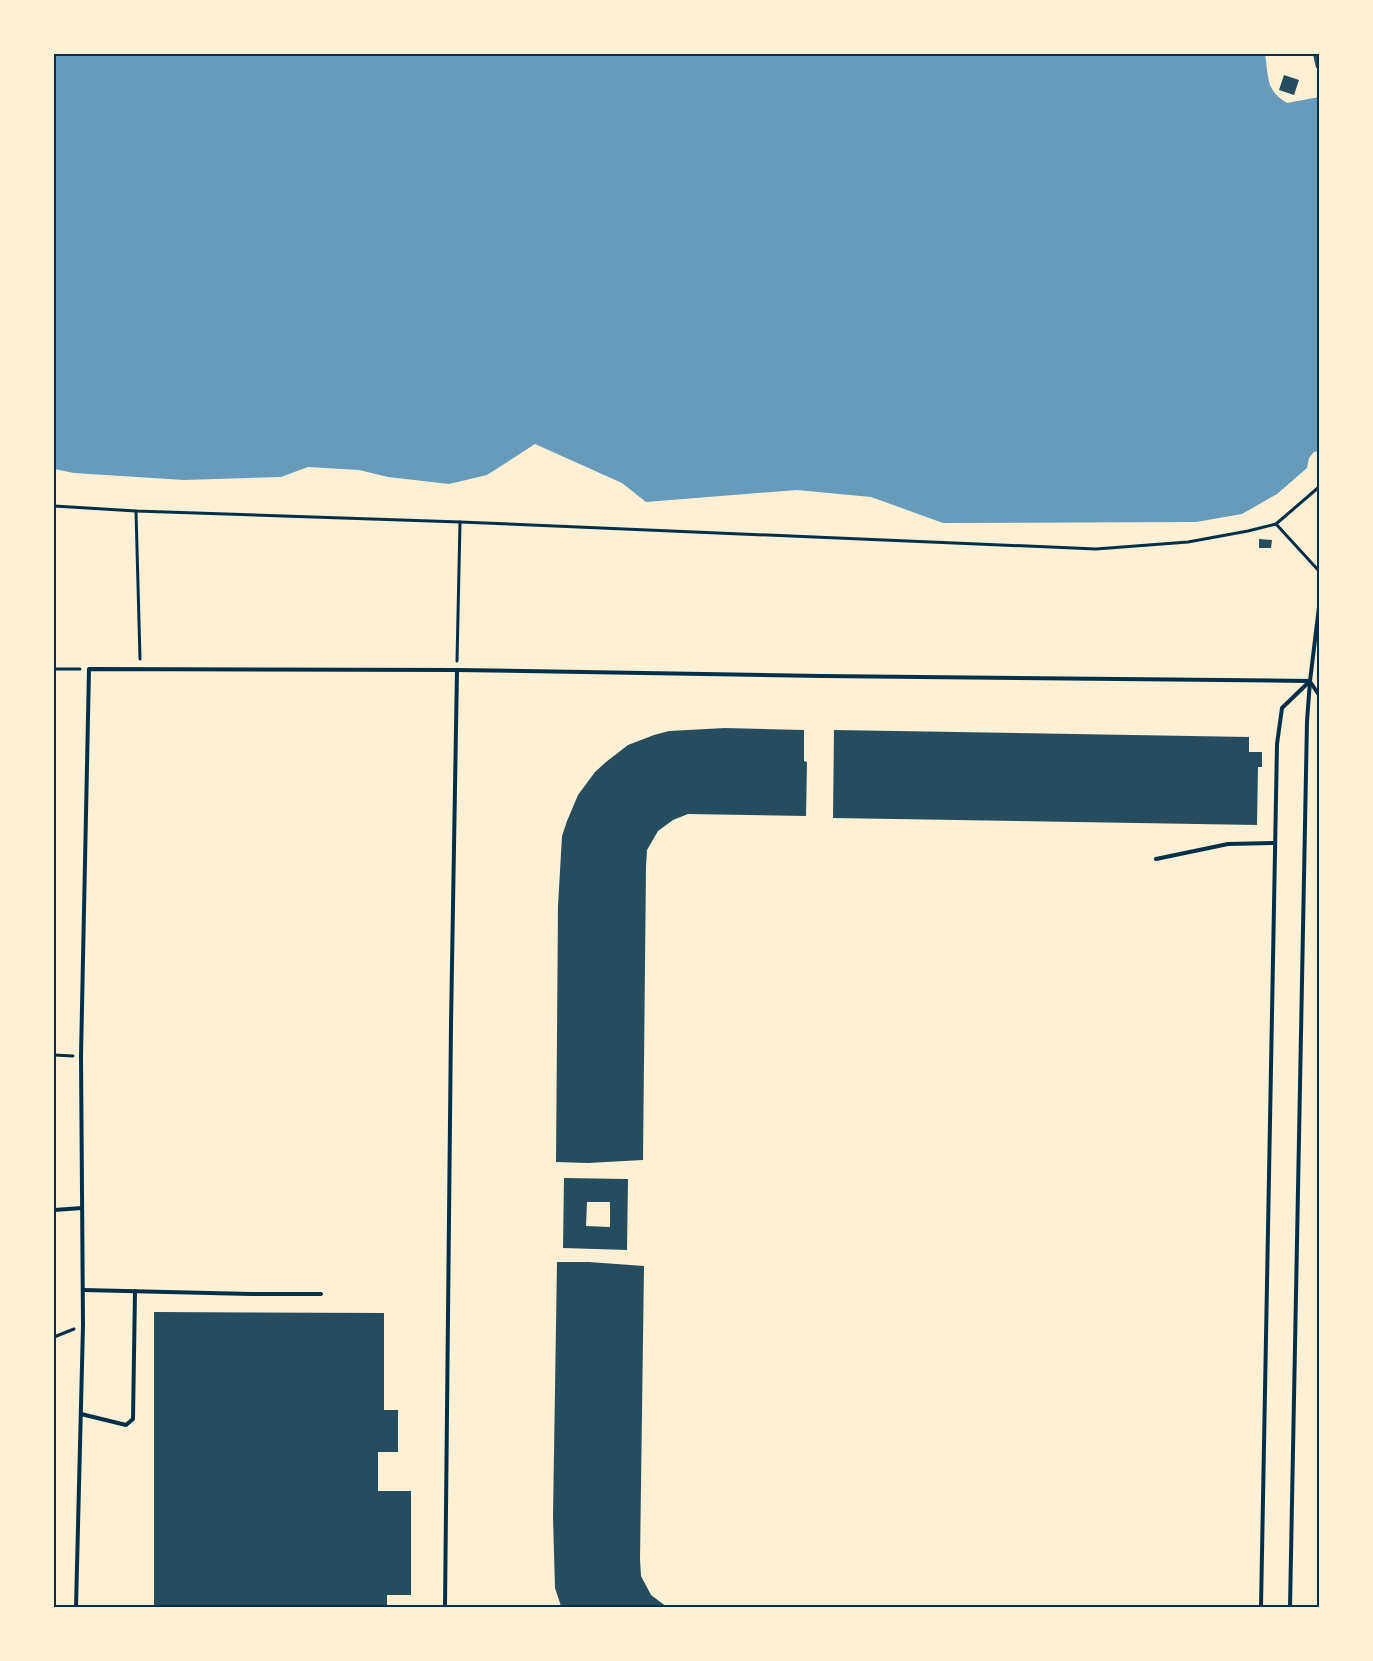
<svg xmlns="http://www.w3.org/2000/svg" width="1373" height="1661" viewBox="0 0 1373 1661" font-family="'Source Sans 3',sans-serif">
<rect width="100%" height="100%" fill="#fdf0d5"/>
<!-- water -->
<path fill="#669bbc" d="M54 54H1265C1269 77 1265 90 1287 103L1319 97V451L1314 452 1309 458 1307 468 1277 494 1242 514 1196 522 943 523 871 497 797 490 646 502 622 483 535 444 487 475 449 484 388 477 359 470 308 467 281 477 184 480 74 473 54 469Z"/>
<!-- building -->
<g fill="#264d5e" fill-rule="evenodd">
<path d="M1313 54H1319V68H1316Z"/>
<path d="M1284 75 1299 80 1294 95 1279 90Z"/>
<path d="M1259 539 1272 540 1271 548H1259Z"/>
<path d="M725 728 804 730V761L807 762 806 816 688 814 673 820 658 831 647 850 646 867 643 1160 588 1163 556 1162 558 906 562 836 567 821 578 795 595 772 606 762 628 745 654 735 669 731Z"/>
<path d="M834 730 1249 737V752H1262V767H1258L1257 825 833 818Z"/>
<path d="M564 1178 628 1179 627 1250 563 1248ZM587 1202H610V1227L586 1226Z"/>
<path d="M557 1262H589L644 1266 640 1559 641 1576 651 1595 667 1607H561L560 1603 555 1588 553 1517Z"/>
<path d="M154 1312 384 1313V1410H398V1452H378V1491H411V1595H387V1607H154Z"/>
</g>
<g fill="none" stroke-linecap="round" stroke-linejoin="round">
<!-- path -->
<g stroke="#003049" stroke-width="3">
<path d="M54 506 136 511 460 522 1096 549 1188 542 1248 531 1276 524 1319 487"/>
<path d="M136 511 140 659"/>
<path d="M1276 524 1319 571"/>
<path d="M457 661 460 522"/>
<path d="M54 669H80"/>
<path d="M54 1055 73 1056"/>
<path d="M54 1337 74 1329"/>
</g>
<!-- service -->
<g stroke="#003049" stroke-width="4">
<path d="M1311 683 1319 695"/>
<path d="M1156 859 1228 844 1275 843"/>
<path d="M54 1210 82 1208"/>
<path d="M83 1290 251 1294H321"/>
<path d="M81 1414 126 1425 133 1419 135 1291"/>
<path d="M76 1607 83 1325 81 1056 89 669 457 670 822 676 1310 681"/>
<path d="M445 1607 451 1024 457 670"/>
<path d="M1261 1607 1277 744 1282 708 1310 681"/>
<path d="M1290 1607 1307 721 1310 681 1319 607"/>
</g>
</g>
<!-- border -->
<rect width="1373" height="1661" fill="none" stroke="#fdf0d5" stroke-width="110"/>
<rect x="55" y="55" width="1263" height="1551" fill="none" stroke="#003049" stroke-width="2"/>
</svg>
